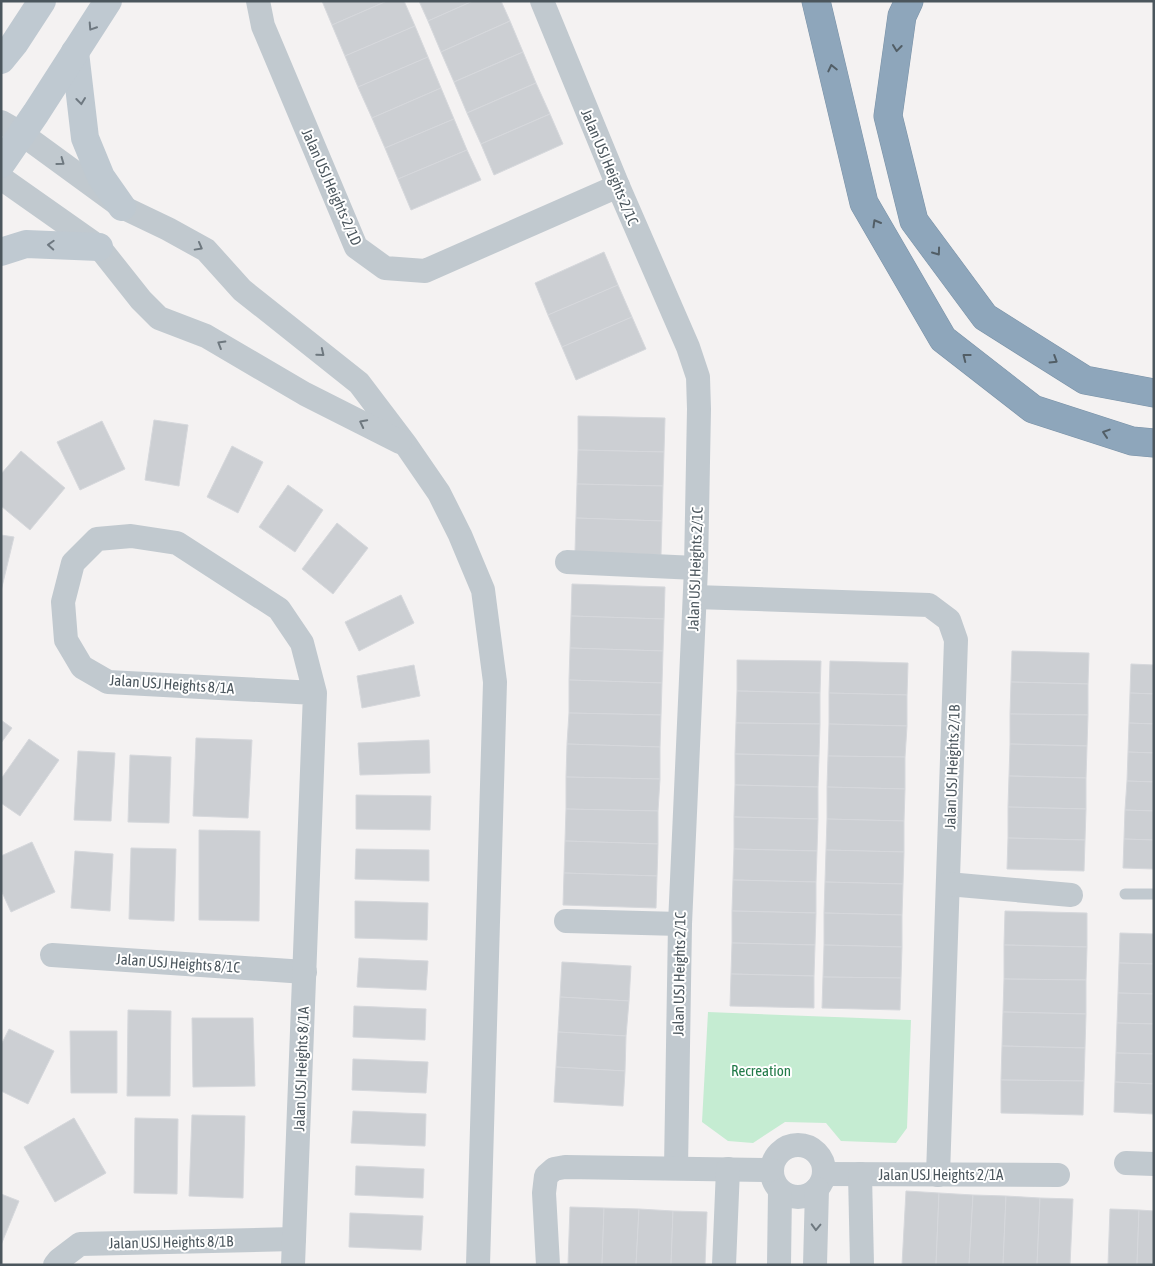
<svg xmlns="http://www.w3.org/2000/svg" width="1155" height="1266" viewBox="0 0 1155 1266" font-family="'Asap Condensed',sans-serif">
<rect width="100%" height="100%" fill="#f4f2f2"/>
<!-- green -->
<path fill="#c5ecd2" d="M708 1012 911 1020 907 1128 896 1143 841 1141 826 1123 785 1122 753 1143 728 1141 702 1122Z"/>
<!-- building -->
<g fill="#cccfd3" stroke="#d6d8dc">
<path d="M322 1H387L332 25Z"/>
<path d="M387 1H404L415 26 345 56 332 25Z"/>
<path d="M419 1H473L428 21Z"/>
<path d="M473 1H501L510 21 441 52 428 21Z"/>
<path d="M510 21 523 52 454 82 441 52Z"/>
<path d="M415 26 428 57 358 87 345 56Z"/>
<path d="M523 52 536 83 467 113 454 82Z"/>
<path d="M428 57 441 88 372 118 358 87Z"/>
<path d="M536 83 550 114 481 144 467 113Z"/>
<path d="M441 88 454 119 385 148 372 118Z"/>
<path d="M550 114 563 144 494 175 481 144Z"/>
<path d="M454 119 467 150 398 179 385 148Z"/>
<path d="M467 150 481 180 411 210 398 179Z"/>
<path d="M604 252 618 285 548 315 535 283Z"/>
<path d="M618 285 632 317 562 347 548 315Z"/>
<path d="M632 317 646 349 576 380 562 347Z"/>
<path d="M578 416 665 418 664 452 578 450Z"/>
<path d="M154 420 188 425 179 486 145 480Z"/>
<path d="M102 421 125 469 80 490 57 442Z"/>
<path d="M232 446 263 462 238 513 207 497Z"/>
<path d="M578 450 664 452 663 486 577 484Z"/>
<path d="M21 451 65 488 30 530 1 506V474Z"/>
<path d="M577 484 663 486 662 521 576 518Z"/>
<path d="M288 485 323 510 295 552 259 527Z"/>
<path d="M576 518 662 521 661 555 575 552Z"/>
<path d="M337 523 368 548 333 594 302 569Z"/>
<path d="M1 535 14 537 1 591Z"/>
<path d="M572 584 665 587 664 619 571 616Z"/>
<path d="M401 595 414 623 359 651 345 622Z"/>
<path d="M571 616 664 619 663 651 570 648Z"/>
<path d="M570 648 663 651 662 683 569 680Z"/>
<path d="M1012 651 1089 653 1088 684 1011 682Z"/>
<path d="M737 660 821 661 820 693 737 691Z"/>
<path d="M830 661 908 663 907 695 829 693Z"/>
<path d="M1131 664 1154 665V694L1130 693Z"/>
<path d="M414 665 420 696 362 708 357 676Z"/>
<path d="M569 680 662 683 661 715 569 713Z"/>
<path d="M1011 682 1088 684V715L1010 714Z"/>
<path d="M737 691 820 693V724L736 723Z"/>
<path d="M829 693 907 695V726L829 724Z"/>
<path d="M1130 693 1154 694V724L1129 723Z"/>
<path d="M569 713 661 715 660 747 567 744Z"/>
<path d="M1010 714 1088 715 1087 746 1010 744Z"/>
<path d="M1 720 12 728 1 743Z"/>
<path d="M736 723 820 724 819 756 735 754Z"/>
<path d="M1129 723 1154 724V753L1128 752Z"/>
<path d="M829 724 907 726 905 757 828 756Z"/>
<path d="M196 738 252 740 248 818 193 816Z"/>
<path d="M29 739 59 760 20 816 1 803V779Z"/>
<path d="M429 740 430 773 360 775 358 743Z"/>
<path d="M567 744 660 747V779L566 777Z"/>
<path d="M1010 744 1087 746 1086 778 1009 776Z"/>
<path d="M78 751 115 753 111 821 74 820Z"/>
<path d="M1128 752 1154 753V782L1127 781Z"/>
<path d="M735 754 819 756 818 787 735 785Z"/>
<path d="M130 755 171 757 169 823 128 822Z"/>
<path d="M828 756 905 757V789L827 787Z"/>
<path d="M1009 776 1086 778V809L1008 807Z"/>
<path d="M566 777 660 779 658 811 566 809Z"/>
<path d="M1127 781 1154 782V811L1125 810Z"/>
<path d="M735 785 818 787V819L734 817Z"/>
<path d="M827 787 905 789 904 821 827 819Z"/>
<path d="M356 795 431 796 430 830 356 829Z"/>
<path d="M1008 807 1086 809 1085 840 1008 838Z"/>
<path d="M566 809 658 811V844L565 841Z"/>
<path d="M1125 810 1154 811V840L1124 839Z"/>
<path d="M734 817 818 819 817 851 734 849Z"/>
<path d="M827 819 904 821V852L826 850Z"/>
<path d="M199 830 260 831 259 921 199 920Z"/>
<path d="M1008 838 1085 840 1084 871 1007 869Z"/>
<path d="M1124 839 1154 840V869L1123 868Z"/>
<path d="M565 841 658 844 657 876 564 873Z"/>
<path d="M32 842 55 892 11 912 1 890V856Z"/>
<path d="M131 848 176 849 174 921 129 919Z"/>
<path d="M356 849 429 850V881L355 879Z"/>
<path d="M734 849 817 851 816 882 733 880Z"/>
<path d="M826 850 904 852 903 884 825 882Z"/>
<path d="M75 851 113 854 110 911 71 908Z"/>
<path d="M564 873 657 876 656 908 563 905Z"/>
<path d="M733 880 816 882V913L732 911Z"/>
<path d="M825 882 903 884 902 915 824 913Z"/>
<path d="M355 901 428 903 427 940 355 938Z"/>
<path d="M732 911 816 913 815 945 732 943Z"/>
<path d="M1005 911 1087 913V947L1004 945Z"/>
<path d="M824 913 902 915V947L824 945Z"/>
<path d="M1120 933 1154 934V964L1119 963Z"/>
<path d="M732 943 815 945 814 976 731 974Z"/>
<path d="M824 945 902 947 901 978 823 977Z"/>
<path d="M1004 945 1087 947 1086 980 1004 979Z"/>
<path d="M359 958 428 961 426 990 357 987Z"/>
<path d="M562 962 631 966 629 1001 560 997Z"/>
<path d="M1119 963 1154 964V994L1118 993Z"/>
<path d="M731 974 814 976V1008L730 1006Z"/>
<path d="M823 977 901 978 900 1010 822 1008Z"/>
<path d="M1004 979 1086 980V1014L1003 1012Z"/>
<path d="M1118 993 1154 994V1024L1117 1023Z"/>
<path d="M560 997 629 1001 626 1036 558 1032Z"/>
<path d="M354 1006 426 1009 425 1040 353 1037Z"/>
<path d="M128 1010 171 1011 170 1096H127Z"/>
<path d="M1003 1012 1086 1014 1085 1048 1002 1046Z"/>
<path d="M192 1018H253L255 1086 193 1087Z"/>
<path d="M1117 1023 1154 1024V1054L1116 1053Z"/>
<path d="M9 1029 54 1051 28 1104 1 1091V1045Z"/>
<path d="M70 1031H117V1093H71Z"/>
<path d="M558 1032 626 1036 625 1071 556 1067Z"/>
<path d="M1002 1046 1085 1048 1084 1081 1001 1080Z"/>
<path d="M1116 1053 1154 1054V1084L1115 1082Z"/>
<path d="M353 1059 428 1062 426 1093 352 1090Z"/>
<path d="M556 1067 625 1071 623 1106 554 1102Z"/>
<path d="M1001 1080 1084 1081 1083 1115 1001 1113Z"/>
<path d="M1115 1082 1154 1084V1114L1114 1112Z"/>
<path d="M353 1111 426 1114 425 1146 351 1143Z"/>
<path d="M192 1115 245 1116 243 1198 189 1196Z"/>
<path d="M74 1118 106 1173 55 1202 24 1147Z"/>
<path d="M135 1118 178 1119 177 1194 134 1193Z"/>
<path d="M356 1166 424 1169 423 1198 355 1195Z"/>
<path d="M906 1191 939 1193 936 1265H902Z"/>
<path d="M939 1193 973 1195 969 1265H936Z"/>
<path d="M1 1194 19 1201 1 1245Z"/>
<path d="M973 1195 1006 1196 1003 1265H969Z"/>
<path d="M1006 1196 1040 1198 1037 1265H1003Z"/>
<path d="M1040 1198 1073 1199 1070 1265H1037Z"/>
<path d="M570 1207 604 1208 602 1265H568Z"/>
<path d="M604 1208 639 1209 636 1265H602Z"/>
<path d="M639 1209 673 1211 671 1265H636Z"/>
<path d="M1110 1209 1139 1210 1137 1265H1108Z"/>
<path d="M1139 1210 1154 1211V1265H1137Z"/>
<path d="M673 1211 707 1212 705 1265H671Z"/>
<path d="M350 1213 423 1216 421 1250 349 1247Z"/>
</g>
<g fill="none" stroke-linecap="round" stroke-linejoin="round">
<defs>
<g id="motorway">
<path d="M816 1 864 203 943 339 1033 409 1132 441 1154 443"/>
<path d="M909 1 902 16 888 116 914 221 985 317 1085 380 1154 393"/>
</g>
</defs>
<!-- motorway casing -->
<use href="#motorway" stroke="#7a92a7" stroke-width="29"/>
<!-- service -->
<path stroke="#c1c9cf" stroke-width="11" d="M1125 894H1154"/>
<!-- minor -->
<g stroke="#c1c9cf" stroke-width="24">
<path d="M258 1 263 26 356 247 385 268 425 271 618 186"/>
<path d="M542 1 618 186 688 347 698 377 699 409 696 568 680 924 676 1168"/>
<path d="M1 122 22 134 122 207 168 229 206 250 242 290 359 383 406 445 439 493 460 535 483 590 495 682 478 1265"/>
<path d="M1 178 99 247 141 300 159 318 206 336 305 394 400 442"/>
<path d="M567 562 696 568"/>
<path d="M695 597 929 605 949 620 956 640 938 1175"/>
<path d="M948 884 1071 895"/>
<path d="M566 921 680 924"/>
<path d="M52 955 305 972"/>
<circle cx="798" cy="1171" r="26"/>
<path d="M1126 1163 1154 1164"/>
<path d="M824 1174 1058 1175"/>
<path d="M860 1174 862 1265"/>
<path d="M55 1265 59 1260 80 1244 294 1239"/>
<path d="M293 1265 315 693 302 643 279 609 177 543 131 536 97 539 73 563 63 602 66 640 82 667 108 682 315 693"/>
<path d="M548 1265 544 1193 546 1176 554 1169 565 1167 771 1170"/>
<path d="M724 1265 728 1169"/>
<path d="M779 1265 780 1191"/>
<path d="M815 1265 817 1189"/>
</g>
<!-- secondary -->
<g stroke="#bfc9d1" stroke-width="28">
<path d="M75 52 85 138 101 177 122 207"/>
<path d="M1 60 14 44 42 1"/>
<path d="M1 164 36 113 108 1"/>
<path d="M1 252 26 244 99 247"/>
</g>
<!-- motorway -->
<use href="#motorway" stroke="#8ea6bb" stroke-width="28"/>
</g>
<!-- one-way arrows -->
<defs><path id="oneway-chevron" d="M-2-3.5L2.5 0L-2 3.5" fill="none" stroke-width="1.6" stroke-linecap="round" stroke-linejoin="round" transform="scale(1.25)"/></defs>
<g stroke="#6e7880">
<use href="#oneway-chevron" transform="translate(92 27) rotate(123)"/>
<use href="#oneway-chevron" transform="translate(81 101) rotate(83)"/>
<use href="#oneway-chevron" transform="translate(51 245) rotate(-177)"/>
</g>
<g stroke="#525e66">
<use href="#oneway-chevron" transform="translate(897 48) rotate(97)"/>
<use href="#oneway-chevron" transform="translate(832 68) rotate(-103)"/>
<use href="#oneway-chevron" transform="translate(876 223) rotate(-120)"/>
<use href="#oneway-chevron" transform="translate(937 252) rotate(54)"/>
<use href="#oneway-chevron" transform="translate(966 357) rotate(-142)"/>
<use href="#oneway-chevron" transform="translate(1054 360) rotate(32)"/>
<use href="#oneway-chevron" transform="translate(1106 433) rotate(-162)"/>
</g>
<g stroke="#6e787f">
<use href="#oneway-chevron" transform="translate(61 162) rotate(36)"/>
<use href="#oneway-chevron" transform="translate(199 247) rotate(29)"/>
<use href="#oneway-chevron" transform="translate(221 344) rotate(-149)"/>
<use href="#oneway-chevron" transform="translate(321 353) rotate(39)"/>
<use href="#oneway-chevron" transform="translate(363 423) rotate(-153)"/>
<use href="#oneway-chevron" transform="translate(816 1227) rotate(92)"/>
</g>
<g text-anchor="middle" dominant-baseline="central" stroke-width="4" stroke-linejoin="round" paint-order="stroke">
<!-- street labels -->
<g font-size="15" fill="#4b565d" stroke="#fff">
<text transform="translate(610 167) rotate(67)">Jalan USJ Heights 2/1C</text>
<text transform="translate(332 187) rotate(66)">Jalan USJ Heights 2/1D</text>
<text transform="translate(695 569) rotate(-88)">Jalan USJ Heights 2/1C</text>
<text transform="translate(172 684) rotate(4)">Jalan USJ Heights 8/1A</text>
<text transform="translate(952 767) rotate(-88)">Jalan USJ Heights 2/1B</text>
<text transform="translate(178 963) rotate(4)">Jalan USJ Heights 8/1C</text>
<text transform="translate(679 974) rotate(-89)">Jalan USJ Heights 2/1C</text>
<text transform="translate(301 1069) rotate(-88)">Jalan USJ Heights 8/1A</text>
<text x="941" y="1174">Jalan USJ Heights 2/1A</text>
<text transform="translate(171 1242) rotate(-1)">Jalan USJ Heights 8/1B</text>
</g>
<!-- park labels -->
<g font-size="15" fill="#217a48" stroke="#fff">
<text x="761" y="1070">Recreation</text>
</g>
</g>
<!-- border -->
<rect width="1155" height="1266" fill="none" stroke="#4b565d" stroke-width="5"/>
</svg>
